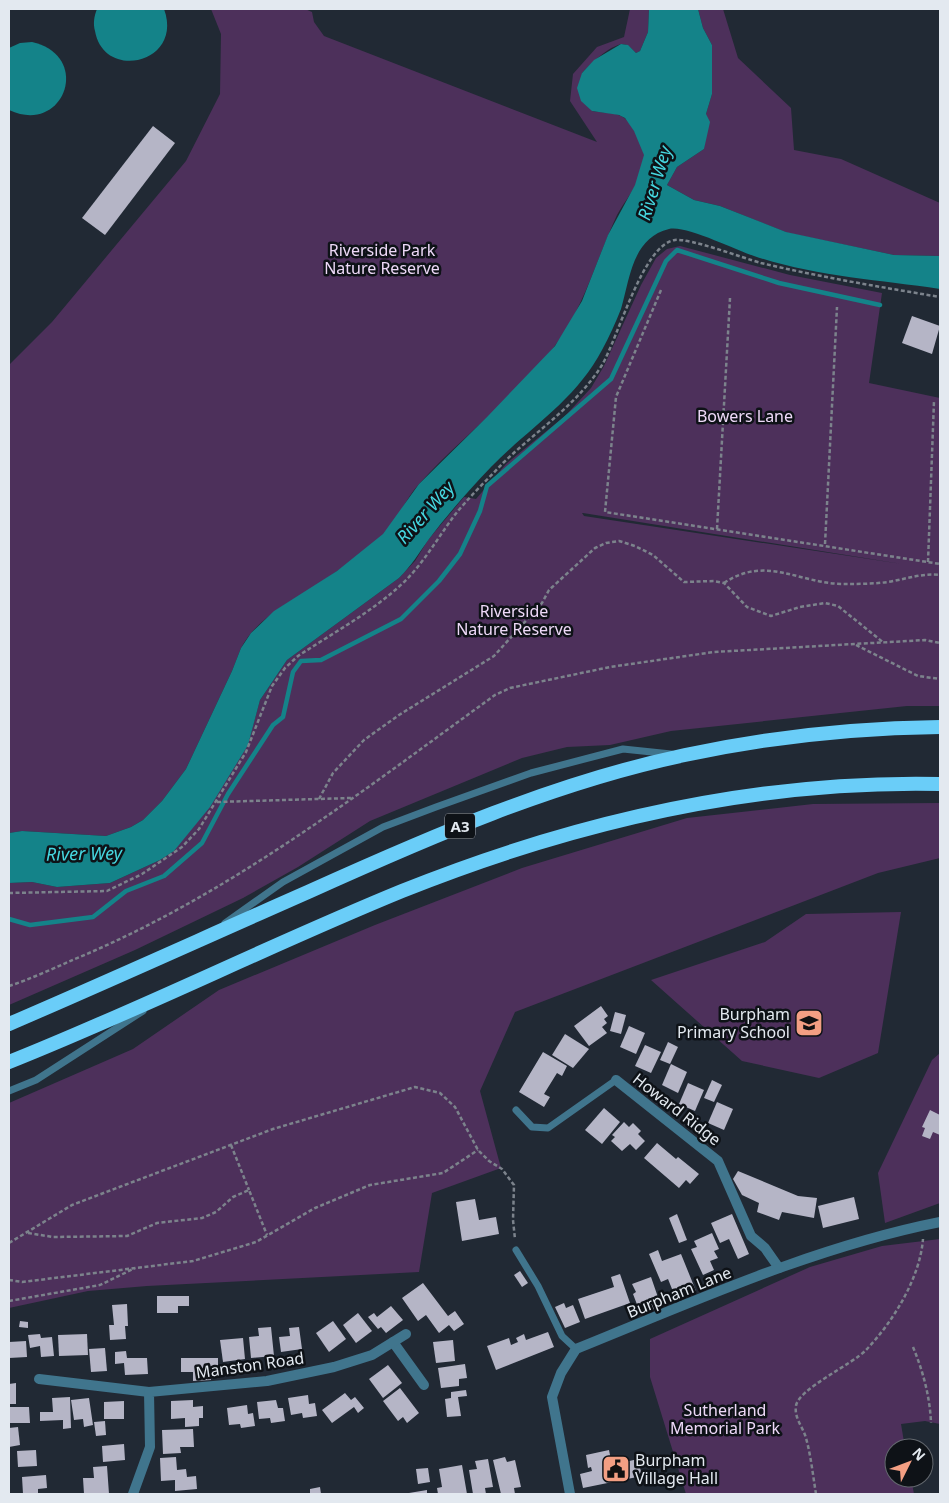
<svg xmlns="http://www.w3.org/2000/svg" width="949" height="1503" viewBox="0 0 949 1503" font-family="'Noto Sans',sans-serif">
<rect width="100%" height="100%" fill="#212934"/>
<!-- green -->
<g fill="#4d305b" fill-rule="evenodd">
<path d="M211 9H305L312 12 314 22 324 36 597 142 570 101 573 74 597 47 624 37 630 9H649L648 32 640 51 636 53C632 49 628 44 622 44 609 46 590 64 582 73L592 111C601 113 613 112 621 116 632 121 641 143 644 154 648 173 625 200 617 215 596 260 584 308 554 347 515 398 461 437 419 484 405 499 398 520 384 534 362 555 335 573 309 590 283 606 256 620 241 648L232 671 186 769 162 801 143 820 131 827 106 836 22 831 9 833V365L52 322 186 161 220 94 221 34Z"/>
<path d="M698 9H723L738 58 791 108 794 150 841 159 940 203V256L894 255 788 233 720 206 694 200 667 185 677 167 704 149 706 114 712 94V45L703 28Z"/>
<path d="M680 246 790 275 882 293 869 383 940 398V706H907L671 731 610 745 567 747 522 758 370 821 298 867 243 898 135 950 9 1005V883L32 882 57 887 110 883 160 860 174 851 249 740 260 700 287 660 399 578 415 561 428 540 464 497 476 499 506 464 565 416 591 388 604 366 641 285 656 258 667 249ZM582 513H583L902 564 584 516Z"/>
<path d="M940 803V858L878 873 515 1012 480 1091 501 1168 432 1193 419 1272 147 1286 88 1291 9 1308V1103L133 1049 219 990 375 925 522 868 687 818 813 804Z"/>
<path d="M901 912 878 1053 819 1078 742 1061 651 980 765 942 806 914Z"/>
<path d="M940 1053V1203L885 1223 878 1173 932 1060Z"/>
<path d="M940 1239V1424L925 1421 901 1424 905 1448H894V1478H911L914 1494H686L650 1377V1339L810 1267 882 1246Z"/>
</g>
<!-- water -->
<g fill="#148389">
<path d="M97 9H164C184 63 104 82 95 31 93 24 94 16 97 9Z"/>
<path d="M649 9H698L703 28 712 45V94L706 114 710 122 704 149 677 167 667 185 694 200 720 206 786 232 894 255 940 256V289C879 280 813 276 754 256 735 250 686 225 669 229 632 238 630 279 621 309 616 322 609 337 602 350 576 400 529 428 491 467 469 490 448 514 429 539 418 554 413 564 399 578L287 660 260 700 248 745 210 807 174 851 160 860 110 883 57 887 32 882 9 883V833L22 831 106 836 131 827 143 820 162 801 186 769 232 671 241 648 251 633 274 611 337 571 383 534 419 484 487 417 555 346 582 301 608 235 635 185 644 155 634 131 625 118 619 115 592 111 581 101 577 88 582 73 594 60 621 44 628 45 636 53 640 51 648 32Z"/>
<path d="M32 42C93 56 64 136 9 110V48L20 43Z"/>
</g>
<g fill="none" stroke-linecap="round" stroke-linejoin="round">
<!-- stream -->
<path stroke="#148389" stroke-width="4.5" d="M9 919 30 925 93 917 126 891 164 876 202 843 228 794 273 725 283 717 293 672 301 661 321 660 401 619 439 581 460 554 480 511 487 486 611 379 666 261 677 250 779 283 880 305"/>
</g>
<!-- building -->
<g fill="#b5b5c6">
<path d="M153 126 175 143 105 235 82 218Z"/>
<path d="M912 316 940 326 932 354 902 343Z"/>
<path d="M601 1006 608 1016 604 1019 607 1023 602 1027 607 1033 589 1046 574 1026Z"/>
<path d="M615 1012 626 1015 621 1034 610 1031Z"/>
<path d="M629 1026 645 1033 636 1054 620 1047Z"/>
<path d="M565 1034 589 1049 573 1068 552 1055Z"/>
<path d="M668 1042 678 1047 670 1064 660 1060Z"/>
<path d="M645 1045 661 1052 651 1073 635 1066Z"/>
<path d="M543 1052 567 1066 562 1076 557 1073 544 1094 550 1097 544 1107 519 1092Z"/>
<path d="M671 1064 687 1072 678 1093 662 1085Z"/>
<path d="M712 1080 722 1085 714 1102 704 1098Z"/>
<path d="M688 1083 704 1090 695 1111 679 1104Z"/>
<path d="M717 1102 733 1109 724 1130 708 1123Z"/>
<path d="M604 1108 620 1122 602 1144 585 1130Z"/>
<path d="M930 1110 940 1115V1135L933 1132 930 1139 922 1136 925 1128 922 1127Z"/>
<path d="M624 1122 629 1127 633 1123 641 1131 638 1134 645 1141 636 1150 630 1144 622 1151 611 1141 615 1137 612 1135Z"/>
<path d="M657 1143 676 1159 678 1157 699 1174 690 1184 686 1180 679 1188 644 1158Z"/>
<path d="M738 1171 798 1196 817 1198 814 1218 782 1212 779 1220 757 1212 759 1203 742 1195 733 1179Z"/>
<path d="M854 1197 859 1219 823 1228 818 1206Z"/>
<path d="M475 1199 479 1220 496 1217 499 1234 462 1241 456 1202Z"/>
<path d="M677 1214 687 1240 679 1243 669 1218Z"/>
<path d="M732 1214 749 1254 738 1259 729 1239 720 1243 711 1223Z"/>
<path d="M712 1233 719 1249 714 1251 718 1258 710 1261 714 1270 703 1275 691 1249 697 1247 694 1241Z"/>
<path d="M658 1250 662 1261 681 1254 696 1291 676 1299 668 1279 661 1282 649 1254Z"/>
<path d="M520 1271 528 1283 522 1287 514 1275Z"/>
<path d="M620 1274 630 1303 585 1319 578 1299 614 1287 611 1277Z"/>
<path d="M651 1277 661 1306 641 1315 633 1294 636 1292 632 1284Z"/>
<path d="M423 1283 448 1316 455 1311 464 1324 454 1331 449 1325 439 1333 426 1315 418 1321 402 1298Z"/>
<path d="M157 1296H189V1306H178V1313H157Z"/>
<path d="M564 1303 566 1308 573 1305 580 1322 565 1328 555 1307Z"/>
<path d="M127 1304 128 1326H125L126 1339 110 1340 109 1325H114L112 1305Z"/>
<path d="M391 1306 403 1320 386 1333 381 1327 378 1329 368 1317 374 1313 377 1317Z"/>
<path d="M358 1313 372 1331 356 1343 343 1325Z"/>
<path d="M20 1321 28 1322V1328L19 1327Z"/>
<path d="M333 1321 346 1339 329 1352 316 1333Z"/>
<path d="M271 1327 274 1356 251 1358 249 1337 259 1336 258 1328Z"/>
<path d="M299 1327 302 1349 281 1352 279 1337 290 1336 289 1328Z"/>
<path d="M548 1332 554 1347 496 1370 487 1346 509 1338 511 1345 518 1342 516 1338 524 1334 526 1340Z"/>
<path d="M40 1334 41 1338 52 1337 54 1356 41 1357 40 1346 30 1348 28 1335Z"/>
<path d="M87 1334 88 1355 59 1356 58 1335Z"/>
<path d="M243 1338 245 1359 223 1362 220 1340Z"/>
<path d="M453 1340 455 1361 436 1363 433 1342Z"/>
<path d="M26 1341 27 1357 9 1358V1342Z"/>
<path d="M105 1348 107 1371 91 1372 89 1349Z"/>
<path d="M126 1351 127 1358H147L148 1374 125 1375 124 1363 115 1364V1352Z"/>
<path d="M181 1358H218V1376H210L211 1380 193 1381V1372H181Z"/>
<path d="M465 1364 467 1378 459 1379V1386L441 1388 438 1368Z"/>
<path d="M388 1365 402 1383 383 1398 369 1379Z"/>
<path d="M16 1383V1404H9V1384Z"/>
<path d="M400 1388 419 1413 407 1423 403 1417 398 1421 383 1401Z"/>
<path d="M466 1390 467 1396 458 1397 461 1416 447 1417 445 1399 451 1398V1392Z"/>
<path d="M345 1393 351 1400 355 1397 364 1408 358 1413 354 1407 332 1423 322 1410Z"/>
<path d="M308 1395 309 1404 315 1403 317 1416 303 1418 302 1413 291 1415 288 1398Z"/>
<path d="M70 1397 71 1428 63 1429V1420L40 1421V1412H53L52 1398Z"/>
<path d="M89 1398 93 1425 84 1427 83 1419 74 1420 71 1400Z"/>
<path d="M193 1400V1407L203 1406V1418H199V1426L185 1427V1418L171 1419V1401Z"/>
<path d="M276 1400 278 1408H283L285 1421 271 1423 270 1418 259 1419 257 1402Z"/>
<path d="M124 1401V1419H104V1402Z"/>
<path d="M247 1405 248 1414 253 1413 255 1426 241 1428 240 1424 229 1425 227 1408Z"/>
<path d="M9 1407H29L30 1423H9Z"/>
<path d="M105 1421 106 1435 96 1436 94 1422Z"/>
<path d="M18 1427 20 1445 9 1447V1428Z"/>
<path d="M193 1429 194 1447H180L181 1453 163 1454 162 1430Z"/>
<path d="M124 1444 125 1460 103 1462 102 1446Z"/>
<path d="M36 1450 37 1466 18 1467 17 1451Z"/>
<path d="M609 1450 612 1465 638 1459 642 1476 583 1488 580 1474 592 1471 591 1467 588 1468 586 1455Z"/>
<path d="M176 1457 177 1470 186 1469 187 1477 196 1476 197 1489 175 1491V1480L161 1481 160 1458Z"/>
<path d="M505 1457 507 1462 515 1460 521 1487 514 1488 515 1494H501L493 1460Z"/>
<path d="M488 1459 493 1487 485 1488 486 1494H473L469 1470 477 1469 475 1461Z"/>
<path d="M462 1465 467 1494H438L437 1488 442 1487 439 1469Z"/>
<path d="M107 1466 109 1494H84L83 1478H94L93 1467Z"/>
<path d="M428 1468 430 1482 418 1484 416 1469Z"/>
<path d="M46 1475 47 1488 38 1489V1494H23L22 1477Z"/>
<path d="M320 1487 321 1494H310V1489Z"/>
<path d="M427 1490V1494H409V1493Z"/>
</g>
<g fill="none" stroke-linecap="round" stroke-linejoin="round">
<!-- path -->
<g stroke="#7c838c" stroke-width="2.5" stroke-dasharray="4 2.5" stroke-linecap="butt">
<path d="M661 290 616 397 605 512 940 564"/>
<path d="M717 529 730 298"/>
<path d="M825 544 837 307"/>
<path d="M928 562 934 401"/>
<path d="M724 583C766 555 798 583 842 584 857 584 873 584 888 582 906 579 922 573 940 575"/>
<path d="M856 645 918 676 940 679"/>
<path d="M319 799 333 773 364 740 399 715 494 656 542 603 549 590 595 548 606 543 619 541 635 546 653 555 684 582 714 581 724 583 747 607 771 616 800 607 825 603 838 606 884 643"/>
<path d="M217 802 351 798"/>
<path d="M9 893 107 891 142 874 182 847 199 829 246 752 272 686 285 668 298 656C333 633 372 612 403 583 423 564 437 539 454 516 468 498 487 480 503 463 536 431 577 405 602 365 618 338 643 244 675 240 690 238 743 258 761 263 820 277 880 287 940 297"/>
<path d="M9 986C31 979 54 968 75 959 229 895 361 792 495 695L510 688 610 667 714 652 925 640 940 643"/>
<path d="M231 1145 249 1190"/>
<path d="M28 1233 53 1237 127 1236 157 1223 202 1218 216 1212 233 1197 249 1190 267 1235"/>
<path d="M9 1243 72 1205 130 1183 273 1129 415 1087 440 1093 455 1107 478 1150 489 1161 502 1169 514 1185 513 1220 515 1239"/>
<path d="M9 1280 22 1282 193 1261 256 1242 315 1208 370 1185 443 1173 478 1150"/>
<path d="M9 1301 100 1285 135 1268"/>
<path d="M913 1347C923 1371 930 1397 931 1423"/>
<path d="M816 1494C813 1476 811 1456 806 1438 803 1427 794 1418 796 1406 798 1389 853 1364 866 1350 893 1322 920 1278 923 1239"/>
</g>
<!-- service -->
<g stroke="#40758d" stroke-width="7">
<path d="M225 923 283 882 383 827 436 807 531 773 623 749 671 754"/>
<path d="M9 1091 36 1080 143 1011"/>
<path d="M516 1110 532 1127 548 1128 616 1080"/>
<path d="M516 1250 538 1286 562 1336 576 1349"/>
</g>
<!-- minor -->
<g stroke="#40758d" stroke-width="10">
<path d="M616 1080 718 1161 751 1236 765 1248 779 1268"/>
<path d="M393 1342 424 1385"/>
<path d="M39 1379 149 1392"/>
<path d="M133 1494 150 1447 149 1392 267 1381 334 1367 372 1355 406 1334"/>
<path d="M570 1494 552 1397 561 1373 576 1349C695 1301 814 1247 940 1222"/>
</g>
<!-- trunk -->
<g stroke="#6acdf8" stroke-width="14">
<path d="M9 1024C109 981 208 936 308 892 430 837 553 783 685 755 769 737 854 728 940 727"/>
<path d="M9 1062C142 1009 270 945 402 891 574 822 755 780 940 784"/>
</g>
</g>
<!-- icons -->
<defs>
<symbol id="school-square" viewBox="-11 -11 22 22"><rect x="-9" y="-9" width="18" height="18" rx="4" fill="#f39f83" stroke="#0e1217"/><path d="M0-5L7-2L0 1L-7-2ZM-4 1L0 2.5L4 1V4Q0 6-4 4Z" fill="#111"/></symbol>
<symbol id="civic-square" viewBox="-11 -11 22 22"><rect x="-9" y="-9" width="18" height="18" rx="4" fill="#f39f83" stroke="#0e1217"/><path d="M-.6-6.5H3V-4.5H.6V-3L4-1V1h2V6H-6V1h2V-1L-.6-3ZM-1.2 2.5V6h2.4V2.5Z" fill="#111"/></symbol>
</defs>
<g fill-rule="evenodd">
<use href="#school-square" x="793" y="1007" width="32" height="32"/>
<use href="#civic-square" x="600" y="1453" width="32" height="32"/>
</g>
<g text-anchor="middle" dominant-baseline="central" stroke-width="5" stroke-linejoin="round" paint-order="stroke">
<!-- shield labels -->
<rect fill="#0e1217" stroke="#a3a8af" stroke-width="1" x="445" y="813.5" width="30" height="25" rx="4"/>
<g font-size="15" font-weight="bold" fill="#e3e9f0">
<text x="460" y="826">A3</text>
</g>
<!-- park labels -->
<g font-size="16" fill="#eed9f8" stroke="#0e1217">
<text x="382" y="250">Riverside Park<tspan x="382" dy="18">Nature Reserve</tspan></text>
<text x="745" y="416">Bowers Lane</text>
<text x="514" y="611">Riverside<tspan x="514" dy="18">Nature Reserve</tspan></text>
<text x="725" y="1410">Sutherland<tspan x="725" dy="18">Memorial Park</tspan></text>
</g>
<!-- poi labels -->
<g font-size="16" fill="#e3e9f0" stroke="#0e1217" text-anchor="end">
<text x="790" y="1014">Burpham<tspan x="790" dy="18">Primary School</tspan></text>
<text x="635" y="1460" text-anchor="start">Burpham<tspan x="635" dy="18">Village Hall</tspan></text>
</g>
<!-- street labels -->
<g font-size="16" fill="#e3e9f0" stroke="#0e1217">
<text transform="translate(677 1109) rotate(38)">Howard Ridge</text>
<text transform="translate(679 1292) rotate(-22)">Burpham Lane</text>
<text transform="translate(250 1365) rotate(-8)">Manston Road</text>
</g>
<!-- water labels -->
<g font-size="18" font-style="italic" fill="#46d7e0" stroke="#0e1217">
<text transform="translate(654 183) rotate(-73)">River Wey</text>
<text transform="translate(425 512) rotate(-48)">River Wey</text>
<text transform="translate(84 853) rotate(-1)">River Wey</text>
</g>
</g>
<!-- border -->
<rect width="949" height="1503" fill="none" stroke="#e3e9f0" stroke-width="20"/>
<!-- north arrow -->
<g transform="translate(909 1463) rotate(48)"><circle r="24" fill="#0e1217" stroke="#63686e"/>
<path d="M0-4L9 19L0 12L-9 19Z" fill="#f39f83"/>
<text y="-8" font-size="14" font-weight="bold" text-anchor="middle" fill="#e3e9f0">N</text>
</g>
</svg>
